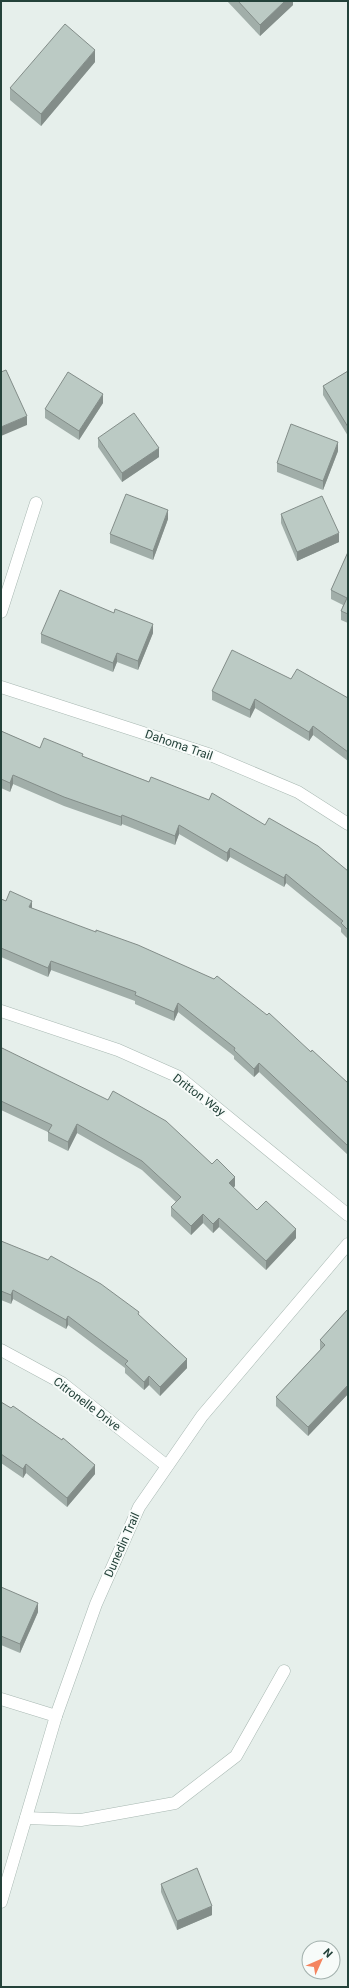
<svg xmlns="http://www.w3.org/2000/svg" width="349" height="1988" viewBox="0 0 349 1988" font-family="Roboto,sans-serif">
<rect width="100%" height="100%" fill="#e6efeb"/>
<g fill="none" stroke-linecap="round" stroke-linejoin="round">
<defs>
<g id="minor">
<path d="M1 612 36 503"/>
<path d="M1 687 208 754 298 792 348 824"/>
<path d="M1 1011 118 1050 179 1077 348 1215"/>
<path d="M1 1350 62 1383 167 1466"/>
<path d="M1 1699 56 1716"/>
<path d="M26 1818 81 1820 175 1803 236 1756 284 1671"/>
<path d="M1 1902 56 1716 96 1604 139 1507 202 1416 348 1244"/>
</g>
</defs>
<!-- minor casing -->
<use href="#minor" stroke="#a8b8b2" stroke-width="13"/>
<!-- minor -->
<use href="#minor" stroke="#fff" stroke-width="12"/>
</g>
<!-- wall -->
<g fill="#a1aea9">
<path d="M227 1H293V5L260 36Z"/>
<path d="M95 62 41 126 10 100V88Z"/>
<path d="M348 371V436L323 395V386Z"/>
<path d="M103 403 79 440 45 418V409Z"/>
<path d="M98 438 159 457 122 482 98 447Z"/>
<path d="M338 451 323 490 277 472V463Z"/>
<path d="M281 514 339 542 297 561 281 523Z"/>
<path d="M168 519 153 560 110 543V534Z"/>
<path d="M348 552V623L341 620V611L343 605 331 599V590Z"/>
<path d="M153 633 138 670 117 662 113 672 41 643V634Z"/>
<path d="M291 679 348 698V761L313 735 309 741 255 708 250 718 212 700V691Z"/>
<path d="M1 731 40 748 83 757 265 825 348 871V939L341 932V928L286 883 284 887 230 857 227 862 179 834 175 845 122 824 121 826 64 806 13 784 10 792 1 788Z"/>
<path d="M1 899 6 901 32 908 311 1052 348 1083V1155L259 1072 254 1077 234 1059V1056L178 1012 174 1021 135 1004V1001L51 970 48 977 1 957Z"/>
<path d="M1 1050 212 1164 235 1186 233 1188 257 1210 296 1238 266 1270 219 1227 213 1233 203 1223 191 1235 171 1216V1207L176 1202 142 1170 77 1133 68 1151 48 1141V1132L1 1110Z"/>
<path d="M1 1241 139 1315 187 1368 160 1396 149 1385 144 1390 125 1373V1368L68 1325 66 1329 13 1299 11 1304 1 1300Z"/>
<path d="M348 1309V1394L308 1436 276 1406V1397L320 1350V1340Z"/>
<path d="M1 1402 95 1474 67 1507 26 1473 23 1478 1 1463Z"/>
<path d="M1 1587 38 1612 20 1653 1 1645Z"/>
<path d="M161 1884 212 1915 177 1930 161 1892Z"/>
</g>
<!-- shaded-wall -->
<g fill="#838d89">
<path d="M285 1H293V5L260 36V25Z"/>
<path d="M95 50V62L41 126V114Z"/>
<path d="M103 394V403L79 440V431Z"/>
<path d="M27 416V425L1 436V427Z"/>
<path d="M338 442V451L323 490V481Z"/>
<path d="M159 448V457L122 482V473Z"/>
<path d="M168 510V519L153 560V551Z"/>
<path d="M339 533V542L297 561V552Z"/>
<path d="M153 624V633L138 670V661Z"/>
<path d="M117 653V662L113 672V663Z"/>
<path d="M255 699V708L250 718V710Z"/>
<path d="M313 726V735L309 741V732Z"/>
<path d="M13 775V784L10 792V783Z"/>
<path d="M122 815V824L121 826V817Z"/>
<path d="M179 825V834L175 845V836Z"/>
<path d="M230 848V857L227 862V853Z"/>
<path d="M286 874V883L284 887V878Z"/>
<path d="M32 901V910L29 907Z"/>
<path d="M51 961V970L48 977V968Z"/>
<path d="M178 1003V1012L174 1021V1012Z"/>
<path d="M259 1063V1072L254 1077V1069Z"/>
<path d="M77 1124V1133L68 1151V1142Z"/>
<path d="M235 1177V1186L229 1192V1183Z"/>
<path d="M203 1214V1223L191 1235V1226Z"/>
<path d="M219 1218V1227L213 1233V1224Z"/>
<path d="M296 1229V1238L266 1270V1261Z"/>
<path d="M13 1290V1299L11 1304V1295Z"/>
<path d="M68 1316V1325L66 1329V1320Z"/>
<path d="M187 1359V1368L160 1396V1387Z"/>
<path d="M149 1376V1385L144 1390V1382Z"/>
<path d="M348 1385V1394L308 1436V1427Z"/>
<path d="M26 1464V1473L23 1478V1469Z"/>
<path d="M95 1465V1474L67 1507V1498Z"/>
<path d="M38 1603V1612L20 1653V1644Z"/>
<path d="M212 1906V1915L177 1930V1921Z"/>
</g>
<!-- building -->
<g fill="#bbcac4" stroke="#838d89">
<path d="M238 1H285L260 25Z"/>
<path d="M65 24 95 50 41 114 10 88Z"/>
<path d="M6 370 27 416 1 427V372Z"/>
<path d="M348 371V427L323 386Z"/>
<path d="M68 372 103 394 79 431 45 409Z"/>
<path d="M134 413 159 448 122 473 98 438Z"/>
<path d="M291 424 338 442 323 481 277 463Z"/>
<path d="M126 494 168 510 153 551 110 534Z"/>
<path d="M322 496 339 533 297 552 281 514Z"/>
<path d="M348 552V614L341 611 347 598 331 590Z"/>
<path d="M60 590 114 613 115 609 153 624 138 661 117 653 113 663 41 634Z"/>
<path d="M232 650 291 679 297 669 348 698V752L313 726 309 732 255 699 250 710 212 691Z"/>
<path d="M1 731 40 748 44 738 83 754 82 756 149 782 151 777 209 800 212 793 265 825 269 818 318 846 348 871V930L341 923 343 921 286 874 284 878 230 848 227 853 179 825 175 836 122 815 121 817 64 797 13 775 10 783 1 779Z"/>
<path d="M10 891 32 901 29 907 96 932V930L138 945 214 979 217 976 267 1015 269 1013 311 1052 312 1050 348 1083V1146L259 1063 254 1069 234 1050 235 1048 178 1003 174 1012 135 995 136 992 51 961 48 968 1 948V899L6 901Z"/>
<path d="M2 1048 108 1100 113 1091 166 1121 212 1164 217 1159 235 1177 229 1183 257 1210 266 1201 296 1229 266 1261 219 1218 213 1224 203 1214 191 1226 171 1207 181 1197 142 1161 77 1124 68 1142 48 1132 52 1125 1 1101V1050Z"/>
<path d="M1 1241 48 1260 51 1256 101 1284 139 1312 138 1314 187 1359 160 1387 149 1376 144 1382 125 1364 128 1361 68 1316 66 1320 13 1290 11 1295 1 1291Z"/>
<path d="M348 1309V1385L308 1427 276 1397 325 1345 320 1340Z"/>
<path d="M1 1402 11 1408 13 1406 62 1440 63 1438 95 1465 67 1498 26 1464 23 1469 1 1454Z"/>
<path d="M1 1587 38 1603 20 1644 1 1636Z"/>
<path d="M197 1868 212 1906 177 1921 161 1884Z"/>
</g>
<g text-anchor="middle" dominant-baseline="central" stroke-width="4" stroke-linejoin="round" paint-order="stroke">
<!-- street labels -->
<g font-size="12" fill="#24423a" stroke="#f7fbf9">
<text transform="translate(179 745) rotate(19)">Dahoma Trail</text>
<text transform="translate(199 1095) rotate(37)">Dritton Way</text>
<text transform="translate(87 1404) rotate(37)">Citronelle Drive</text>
<text transform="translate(122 1545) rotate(-66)">Dunedin Trail</text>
</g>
</g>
<!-- border -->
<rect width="349" height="1988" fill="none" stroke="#24423a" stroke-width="4"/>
<!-- north arrow -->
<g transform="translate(321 1960) rotate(45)"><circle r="19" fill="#f7fbf9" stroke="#a3b1ad"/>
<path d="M0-3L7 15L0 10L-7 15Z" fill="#f4845f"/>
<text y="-6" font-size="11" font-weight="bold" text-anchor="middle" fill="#24423a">N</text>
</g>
</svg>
